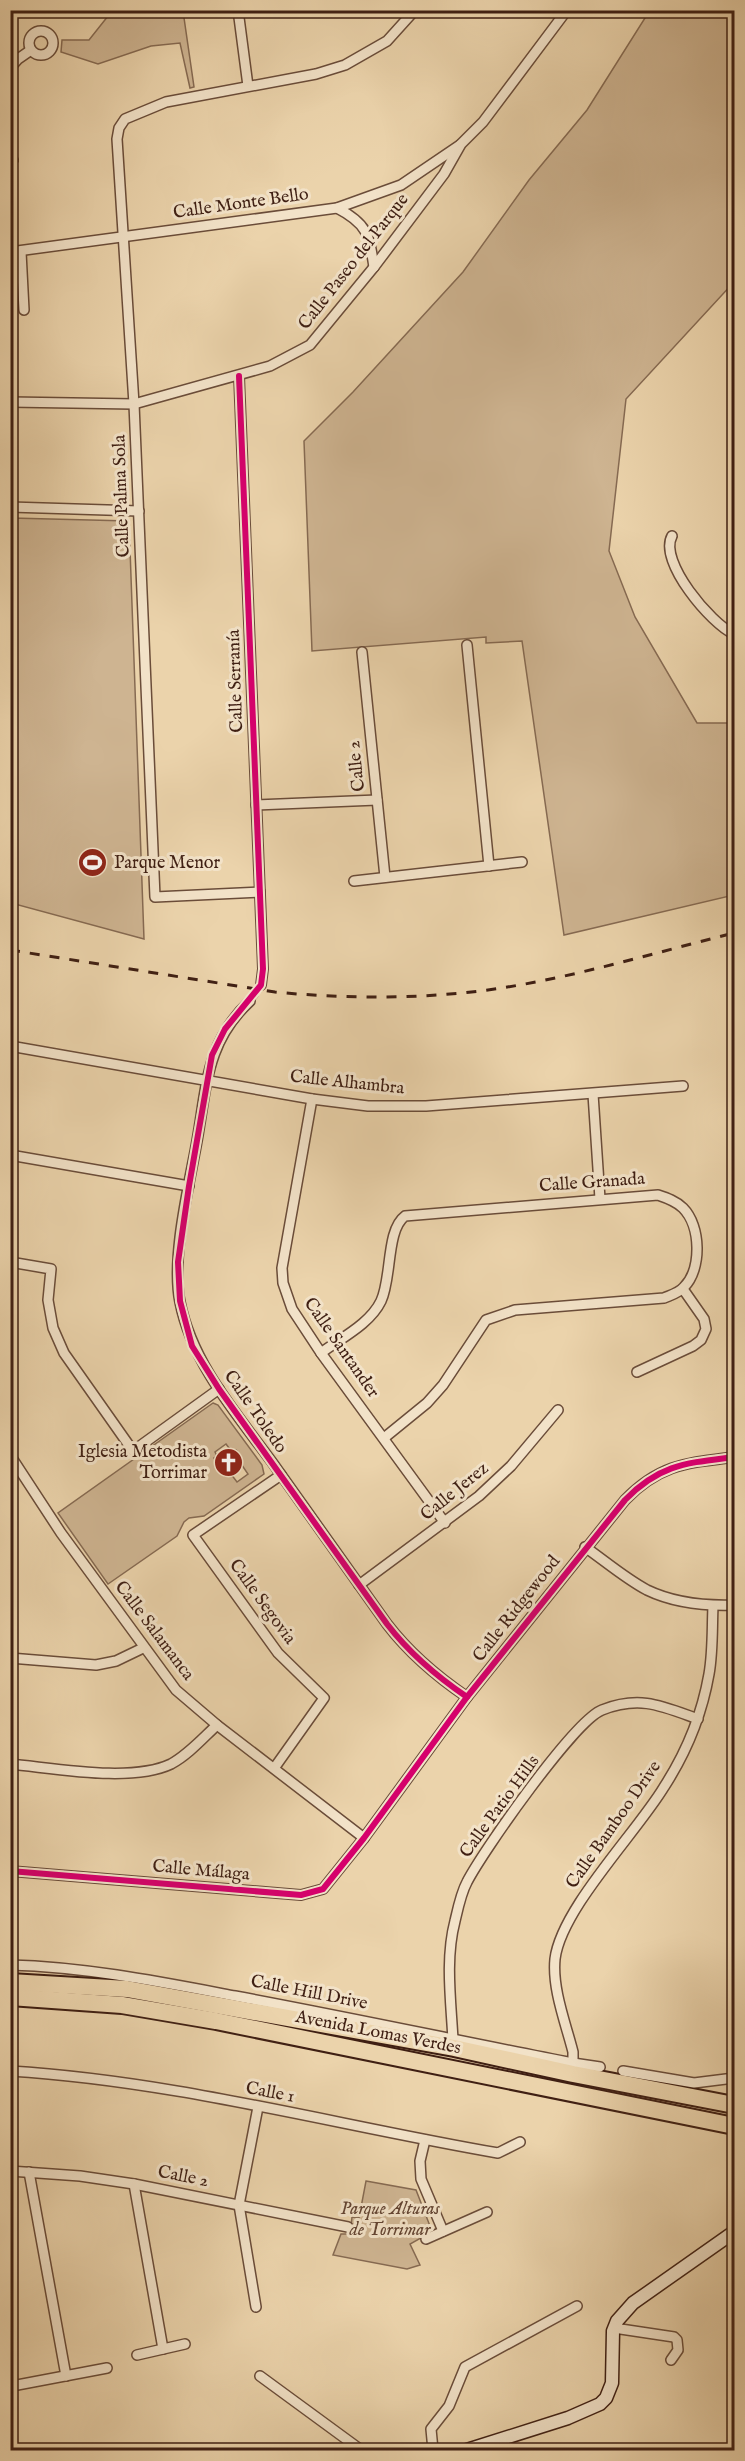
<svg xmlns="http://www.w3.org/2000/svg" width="745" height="2461" viewBox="0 0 745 2461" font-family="'IM FELL English',serif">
<rect width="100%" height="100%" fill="#ebd3ab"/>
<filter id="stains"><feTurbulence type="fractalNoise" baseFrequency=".00333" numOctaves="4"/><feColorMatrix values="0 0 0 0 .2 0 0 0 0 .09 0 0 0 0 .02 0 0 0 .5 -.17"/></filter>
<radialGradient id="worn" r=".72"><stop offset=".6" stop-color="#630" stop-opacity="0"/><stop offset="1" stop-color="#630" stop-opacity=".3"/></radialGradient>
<!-- green -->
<g fill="#ceb491" stroke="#866a52" stroke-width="1.5" fill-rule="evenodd">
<path d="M650 10 734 11V282L626 399 609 551 635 617 697 723H734V895L564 935 522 641 486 643V637L312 651 304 441 353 392 463 272 529 180 587 110Z"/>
<path d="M112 11H183L194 87 190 88 180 43 151 46 98 64 61 52 62 40H89Z"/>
<path d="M11 518 129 521 144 939 11 903Z"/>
<path d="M213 1403 218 1405 262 1465 264 1474 204 1516 189 1518 184 1522 177 1536 108 1584 58 1513ZM226 1444 232 1452 236 1450 240 1456 237 1458 248 1474 237 1482 224 1465 220 1467 214 1458 217 1456 215 1452Z"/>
<path d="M366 2181 416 2190 430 2226 419 2231 421 2238 410 2244 420 2265 407 2269 333 2255 341 2234H350L352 2217 359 2218Z"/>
</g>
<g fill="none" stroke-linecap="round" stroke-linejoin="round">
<!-- street-tunnel -->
<path stroke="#c9af8d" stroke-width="9" stroke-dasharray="9 4.5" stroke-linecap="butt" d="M250 1001 261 985"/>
<defs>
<g id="street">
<path d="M238 10 248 86"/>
<circle cx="41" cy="43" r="12"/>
<path d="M10 68 18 59 31 50"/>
<path d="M10 162 13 160"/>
<path d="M337 208C368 224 369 235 374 267"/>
<path d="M10 252 337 208 401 185 460 145"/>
<path d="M21 252 24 310"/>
<path d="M239 376 263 969 261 985"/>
<path d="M10 402 134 404 270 366 310 345 374 267 444 174 461 144 483 122 567 10"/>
<path d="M734 436 733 458 734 484"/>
<path d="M10 507 139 511"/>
<path d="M672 536C658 561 711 624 734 634"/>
<path d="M467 645 489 866"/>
<path d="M362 652 385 877"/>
<path d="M256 805 377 800"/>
<path d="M354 881 522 862"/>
<path d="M260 892 155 897 134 404 117 139 119 128 125 119 166 102 316 74 345 65 387 41 415 10"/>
<path d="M250 1001C206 1042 207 1085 197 1141 189 1186 171 1258 180 1302 192 1363 236 1413 272 1462 310 1516 349 1570 387 1624 410 1654 436 1676 467 1697"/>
<path d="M10 1046 312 1099 368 1106H426L683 1086"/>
<path d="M593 1094 600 1199"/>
<path d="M312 1099 282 1268 283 1283 292 1309 321 1353 445 1523"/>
<path d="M10 1155 189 1186"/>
<path d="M10 1262 51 1269 48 1300 53 1328 64 1353 133 1451 219 1389"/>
<path d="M321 1353C341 1338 370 1324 381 1301 392 1278 386 1230 405 1216L658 1195C667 1198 676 1201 683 1208 701 1226 702 1269 684 1287 679 1293 671 1295 664 1298L515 1310 486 1320 443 1385 427 1403 384 1438"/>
<path d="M637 1372 693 1346 701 1340 706 1329 704 1319 683 1289"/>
<path d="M10 1455 61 1533 176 1690 217 1725 364 1838"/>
<path d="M585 1547C605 1561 626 1579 647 1590 674 1603 705 1606 734 1605"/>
<path d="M359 1585 479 1496 511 1466 558 1410"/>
<path d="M10 1658 96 1665 116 1661 143 1648"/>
<path d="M10 1764C54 1768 131 1783 171 1764 188 1755 203 1738 217 1725"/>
<path d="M275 1767 324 1698 278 1653 193 1535 281 1475"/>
<path d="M10 1871 301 1895 323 1889 364 1838 467 1697 625 1500C660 1464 687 1463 734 1457"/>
<path d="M10 1965C86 1967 161 1982 235 1996 348 2017 460 2041 573 2063L600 2067"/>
<path d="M453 2040C451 2001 445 1959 455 1921 458 1908 461 1893 467 1882 483 1851 574 1721 602 1710 640 1695 662 1706 698 1719"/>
<path d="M734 2060V2065"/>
<path d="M573 2063V2052C566 2024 552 1989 555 1959 561 1909 637 1832 664 1787 686 1753 702 1714 709 1674 713 1652 712 1628 713 1606"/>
<path d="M10 2071C175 2081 336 2125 498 2153L520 2142"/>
<path d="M623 2071 694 2083 734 2078"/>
<path d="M425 2140 420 2161 421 2179 443 2231"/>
<path d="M10 2171 80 2176 134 2184 348 2227"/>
<path d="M29 2172 66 2376"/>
<path d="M134 2184 163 2349"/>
<path d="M426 2239 487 2212"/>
<path d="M256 2307 239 2205 258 2107"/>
<path d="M614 2328 674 2337 677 2340 678 2350 671 2360"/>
<path d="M137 2355 185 2344"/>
<path d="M260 2376 361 2450"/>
<path d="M12 2386 107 2368"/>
<path d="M433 2450 431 2429 449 2406 465 2367 577 2306"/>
</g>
<path id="secondary" d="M467 2450 568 2418 600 2404 606 2398 612 2383 613 2331 617 2321 633 2303 734 2232"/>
<g id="highway">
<path d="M10 1982 127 1989 454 2048 573 2074 734 2105"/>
<path d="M10 1997 122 2005 216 2021 734 2126"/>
</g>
</defs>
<!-- street casing -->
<use href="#street" stroke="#6a4c39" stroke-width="12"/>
<!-- secondary casing -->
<use href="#secondary" stroke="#3f1f13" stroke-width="15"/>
<!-- highway casing -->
<use href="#highway" stroke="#3f1f13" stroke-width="20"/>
<!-- street -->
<use href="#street" stroke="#f2e2c8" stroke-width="9"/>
<!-- secondary -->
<use href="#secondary" stroke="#f2e2c8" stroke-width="12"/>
<!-- highway -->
<use href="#highway" stroke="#ebd3ab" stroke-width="16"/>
<!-- rail -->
<path stroke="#3f1f13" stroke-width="3" stroke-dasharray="10 10" stroke-linecap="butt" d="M10 950 275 992C337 998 399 999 462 993 554 984 645 955 734 933"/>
<defs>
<g id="cycleway">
<path d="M239 376 263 969 261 985 225 1029 212 1055 189 1186 178 1262 180 1301 192 1346 219 1389 387 1624C410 1654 436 1676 467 1697"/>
<path d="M10 1871 301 1895 323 1889 364 1838 467 1697 625 1500C660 1464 687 1463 734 1457"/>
</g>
</defs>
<!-- cycleway casing -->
<use href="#cycleway" stroke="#f2e2c8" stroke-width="10"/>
<!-- cycleway -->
<use href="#cycleway" stroke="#d6006c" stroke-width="6"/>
</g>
<!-- icons -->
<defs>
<symbol id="stadium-disc" viewBox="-11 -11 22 22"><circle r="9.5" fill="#8f2418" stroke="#f2e2c8"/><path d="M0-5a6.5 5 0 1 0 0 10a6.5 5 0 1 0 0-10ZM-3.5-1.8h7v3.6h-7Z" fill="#fff"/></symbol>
<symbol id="church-disc" viewBox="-11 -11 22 22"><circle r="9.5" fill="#8f2418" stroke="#f2e2c8"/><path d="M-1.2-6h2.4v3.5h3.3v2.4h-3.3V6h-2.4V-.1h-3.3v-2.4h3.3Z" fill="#fff"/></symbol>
</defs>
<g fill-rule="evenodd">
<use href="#stadium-disc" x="76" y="846" width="33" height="33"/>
<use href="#church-disc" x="212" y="1446" width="33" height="33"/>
</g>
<g text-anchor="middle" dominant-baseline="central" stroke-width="6" stroke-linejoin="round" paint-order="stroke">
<!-- street labels -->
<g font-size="18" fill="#3f1f13" stroke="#f2e2c8">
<text transform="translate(241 204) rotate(-8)">Calle Monte Bello</text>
<text transform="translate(354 262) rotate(-52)">Calle Paseo del Parque</text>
<text transform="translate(122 496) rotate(-92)">Calle Palma Sola</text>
<text transform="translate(236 681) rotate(-92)">Calle Serranía</text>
<text transform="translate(357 766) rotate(-96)">Calle 2</text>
<text transform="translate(347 1083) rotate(6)">Calle Alhambra</text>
<text transform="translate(592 1183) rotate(-4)">Calle Granada</text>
<text transform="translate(341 1348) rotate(55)">Calle Santander</text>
<text transform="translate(255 1412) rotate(55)">Calle Toledo</text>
<text transform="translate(455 1492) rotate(-39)">Calle Jerez</text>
<text transform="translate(262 1602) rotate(54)">Calle Segovia</text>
<text transform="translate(517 1609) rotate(-52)">Calle Ridgewood</text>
<text transform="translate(154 1631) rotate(53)">Calle Salamanca</text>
<text transform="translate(500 1807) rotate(-54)">Calle Patio Hills</text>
<text transform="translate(614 1825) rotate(-55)">Calle Bamboo Drive</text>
<text transform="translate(201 1871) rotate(5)">Calle Málaga</text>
<text transform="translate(309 1993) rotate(11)">Calle Hill Drive</text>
<text transform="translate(378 2033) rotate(11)">Avenida Lomas Verdes</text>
<text transform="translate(270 2093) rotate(11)">Calle 1</text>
<text transform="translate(183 2177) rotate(11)">Calle 2</text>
</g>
<!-- poi labels -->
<g font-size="18" fill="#3f1f13" stroke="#f2e2c8" text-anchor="start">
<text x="114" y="863">Parque Menor</text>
<text x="207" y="1452" text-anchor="end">Iglesia Metodista<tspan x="207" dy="21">Torrimar</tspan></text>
</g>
<!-- park labels -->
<g font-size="18" font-style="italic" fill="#634432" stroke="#f2e2c8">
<text x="390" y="2209">Parque Alturas<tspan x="390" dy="21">de Torrimar</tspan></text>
</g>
</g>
<!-- margin -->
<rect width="745" height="2461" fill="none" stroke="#ebd3ab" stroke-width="36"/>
<rect x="12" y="12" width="721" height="2437" fill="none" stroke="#3f1f13" stroke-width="3"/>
<rect x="18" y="18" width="709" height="2425" fill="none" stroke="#3f1f13" stroke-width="1.5"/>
<rect width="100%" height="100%" filter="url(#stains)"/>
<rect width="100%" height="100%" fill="url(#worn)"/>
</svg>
